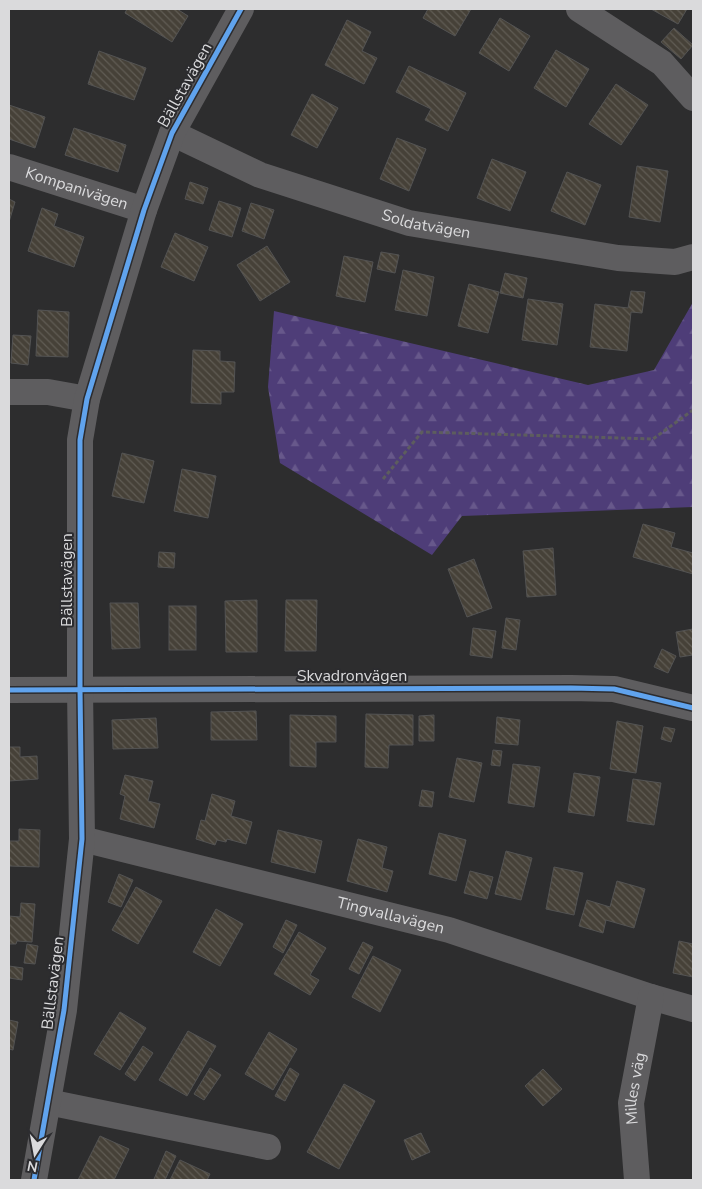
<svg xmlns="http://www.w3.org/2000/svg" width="702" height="1189" viewBox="0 0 702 1189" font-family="'Nunito Sans',sans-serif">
<defs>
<pattern id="forest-firs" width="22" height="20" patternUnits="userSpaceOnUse" patternTransform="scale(1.25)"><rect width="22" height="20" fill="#4e3d78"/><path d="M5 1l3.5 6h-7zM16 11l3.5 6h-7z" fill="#67588b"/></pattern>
<pattern id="building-back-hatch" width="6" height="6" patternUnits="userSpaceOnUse" patternTransform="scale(1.25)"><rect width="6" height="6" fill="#464138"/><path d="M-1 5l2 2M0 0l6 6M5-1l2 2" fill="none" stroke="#605c54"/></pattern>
</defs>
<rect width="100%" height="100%" fill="#2d2d2e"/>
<!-- forest -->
<path fill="url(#forest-firs)" d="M693 302V507L462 516 432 555 280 463 268 387 274 311 588 385 654 370Z"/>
<!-- building -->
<g fill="url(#building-back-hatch)" stroke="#535353">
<path d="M127 9H177L188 16 172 42 125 13Z"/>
<path d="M428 9H471L455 36 423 18Z"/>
<path d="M651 9H687L678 24Z"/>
<path d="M500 18 530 36 509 71 479 53Z"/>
<path d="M347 20 371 32 362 51 377 58 364 84 325 65Z"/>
<path d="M674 28 693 45 681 59 661 42Z"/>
<path d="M556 50 589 69 566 107 534 88Z"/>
<path d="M99 51 146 68 134 100 88 84Z"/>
<path d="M409 66 466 93 448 131 425 120 431 109 396 92Z"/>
<path d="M616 84 648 105 621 145 589 124Z"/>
<path d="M312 94 338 108 317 148 291 135Z"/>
<path d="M9 105 45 117 35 148 9 139Z"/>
<path d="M74 128 126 145 118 172 65 155Z"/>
<path d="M397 138 426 149 409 191 380 179Z"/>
<path d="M492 159 526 172 510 211 477 198Z"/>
<path d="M637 166 668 171 660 222 629 217Z"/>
<path d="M567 172 601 185 585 225 551 211Z"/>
<path d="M190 182 208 188 203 204 185 199Z"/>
<path d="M9 199 15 202 9 222Z"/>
<path d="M219 201 241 208 232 237 209 230Z"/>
<path d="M251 203 274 210 264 239 242 231Z"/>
<path d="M42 208 58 214 54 226 84 237 74 267 28 251Z"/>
<path d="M175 233 208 247 194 281 161 267Z"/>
<path d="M267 246 290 282 260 301 237 265Z"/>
<path d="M381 252 399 255 395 273 377 269Z"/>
<path d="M344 256 373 262 365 302 336 296Z"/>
<path d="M403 270 434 277 427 316 395 310Z"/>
<path d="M505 273 527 278 523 298 500 293Z"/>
<path d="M469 284 499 292 488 333 458 326Z"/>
<path d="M631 291 645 292 642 313 631 312 627 351 590 347 595 304 628 308Z"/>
<path d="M528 299 563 304 557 345 522 340Z"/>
<path d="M38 310 69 312 68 357 36 356Z"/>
<path d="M13 335 31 336 28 365 11 363Z"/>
<path d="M193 350 220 351V361L235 362 234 392H221V404L191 403Z"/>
<path d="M122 453 154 461 144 503 112 496Z"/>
<path d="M182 469 216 476 208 518 174 511Z"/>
<path d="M643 524 675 533 671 547 693 553V574L633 557Z"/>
<path d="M553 548 556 595 527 597 523 551Z"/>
<path d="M159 552 175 553 174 568 158 567Z"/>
<path d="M474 559 492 608 467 617 448 569Z"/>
<path d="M257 600V652H226L225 601Z"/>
<path d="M286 600H317L316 651H285Z"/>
<path d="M110 603H138L140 648 112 649Z"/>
<rect x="169" y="606" width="27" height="44"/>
<path d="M506 618 520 620 516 650 502 648Z"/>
<path d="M473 628 496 631 492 658 470 655Z"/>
<path d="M693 629V659V655L680 657 676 632Z"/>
<path d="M662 649 676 656 668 673 654 667Z"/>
<path d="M256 711 257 740H211V712Z"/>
<path d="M366 714 413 715V745H389L388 768 365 767Z"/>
<path d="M290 715 336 716V742H316V767L290 766Z"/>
<path d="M434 715V741H419V716Z"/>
<path d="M497 717 520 720 518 745 495 743Z"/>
<path d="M156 718 158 748 113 749 112 720Z"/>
<path d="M617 721 643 726 636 773 610 769Z"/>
<path d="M664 727 675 729 671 742 661 739Z"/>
<path d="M9 747H20V757L37 756 38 779 9 781Z"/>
<path d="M493 750 502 751 500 766 491 765Z"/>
<path d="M457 758 482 763 474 802 449 797Z"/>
<path d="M513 764 540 767 534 807 508 803Z"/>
<path d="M574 773 600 777 594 816 568 812Z"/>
<path d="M125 775 153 781 148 801 160 804 154 828 120 819 125 796 120 794Z"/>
<path d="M633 779 661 783 654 825 627 821Z"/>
<path d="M422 790 434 792 432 807 419 806Z"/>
<path d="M212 794 235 801 231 816 252 822 246 844 227 839 226 842 217 840 215 845 196 839 201 820 205 821Z"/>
<path d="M19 829 40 830 39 867 9 866V841H19Z"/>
<path d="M278 830 322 841 315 873 271 862Z"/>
<path d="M439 833 466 840 456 881 429 874Z"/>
<path d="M358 839 387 847 382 868 393 871 387 892 347 881Z"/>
<path d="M506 851 532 858 521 900 495 894Z"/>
<path d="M554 867 583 873 574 915 546 909Z"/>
<path d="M470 871 493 877 487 899 464 893Z"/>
<path d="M119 874 133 880 121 907 108 902Z"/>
<path d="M617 881 645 889 634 928 606 920 603 933 579 926 587 900 610 907Z"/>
<path d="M136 887 162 901 138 944 112 930Z"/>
<path d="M21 903 35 904 32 942 17 941 16 944H9V916L20 917Z"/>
<path d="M216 909 243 924 220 966 193 952Z"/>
<path d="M286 920 297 925 283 953 273 947Z"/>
<path d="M299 932 326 948 310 975 319 980 310 995 274 974Z"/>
<path d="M679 941 693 944V977L673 973Z"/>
<path d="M363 942 373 947 359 974 349 969Z"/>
<path d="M27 944 38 946 35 964 24 963Z"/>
<path d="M373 956 401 970 380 1012 352 997Z"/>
<path d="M9 966 23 968 22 980 9 978Z"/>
<path d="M120 1012 146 1028 120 1070 94 1054Z"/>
<path d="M9 1020 18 1022 13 1050 9 1049Z"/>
<path d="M188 1031 216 1046 187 1096 159 1080Z"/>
<path d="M269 1032 297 1049 273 1090 245 1074Z"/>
<path d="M143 1046 153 1053 135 1081 125 1074Z"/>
<path d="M210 1068 221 1075 204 1100 194 1094Z"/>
<path d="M290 1068 299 1074 285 1101 275 1096Z"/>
<path d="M543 1069 562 1089 543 1106 525 1086Z"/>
<path d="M344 1084 375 1101 339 1169 307 1152Z"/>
<path d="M421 1133 430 1152 412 1160 404 1140Z"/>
<path d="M100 1136 129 1149 114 1180H78Z"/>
<path d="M166 1151 176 1156 165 1180H157L154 1179Z"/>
<path d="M180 1160 210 1174 207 1180H170Z"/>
</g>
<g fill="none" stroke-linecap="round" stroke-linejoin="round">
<!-- path -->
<path stroke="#5d5d5e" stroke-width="3" stroke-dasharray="4 2.5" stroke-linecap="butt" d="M383 479 422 432 653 439 693 410"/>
<!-- minor -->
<g stroke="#5e5d5f" stroke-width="26">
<path d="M579 9 662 63 693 98"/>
<path id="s1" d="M172 133 260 175 409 223 618 258 675 262 693 257"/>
<path id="s2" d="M9 167 144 210"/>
<path d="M9 392H48L87 399"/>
<path d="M9 690 571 688 614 689 693 708"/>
<path id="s3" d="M82 839 449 930 651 997 693 1009"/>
<path d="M48 1102 268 1147"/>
<path d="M34 1180 64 1010 82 839 80 689V440L87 399 144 210 172 133 241 9"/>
<path id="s4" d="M637 1180 631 1103 651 997"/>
</g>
<defs>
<g id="cycleway">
<path d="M9 690 571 688 614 689 693 708"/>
<path d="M34 1180 64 1010 82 839 80 689V440L87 399 144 210 172 133 241 9"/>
</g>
</defs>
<!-- cycleway casing -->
<use href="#cycleway" stroke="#2c2c2f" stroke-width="8"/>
<!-- cycleway -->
<use href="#cycleway" stroke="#60a3ed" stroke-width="5"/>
</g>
<g text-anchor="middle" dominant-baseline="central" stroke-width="4" stroke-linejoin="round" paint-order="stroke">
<!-- street labels -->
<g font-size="16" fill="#dadadc" stroke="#2c2c2f">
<text transform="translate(185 85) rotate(-61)">Bällstavägen</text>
<text stroke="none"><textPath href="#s2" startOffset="71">Kompanivägen</textPath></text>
<text stroke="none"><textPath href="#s1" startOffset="271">Soldatvägen</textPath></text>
<text transform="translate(67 580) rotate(-90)">Bällstavägen</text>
<text x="352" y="676">Skvadronvägen</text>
<text stroke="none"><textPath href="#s3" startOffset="318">Tingvallavägen</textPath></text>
<text transform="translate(53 983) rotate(-83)">Bällstavägen</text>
<text stroke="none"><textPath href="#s4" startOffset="92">Milles väg</textPath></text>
</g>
</g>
<!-- border -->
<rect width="702" height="1189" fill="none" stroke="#dadadc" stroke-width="20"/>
<!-- north arrow -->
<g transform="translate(35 1154) rotate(191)" stroke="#2c2c2f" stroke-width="4" paint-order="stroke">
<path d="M0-4L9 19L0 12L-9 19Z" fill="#dadadc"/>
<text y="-8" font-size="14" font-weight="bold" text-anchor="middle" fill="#dadadc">N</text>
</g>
</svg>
